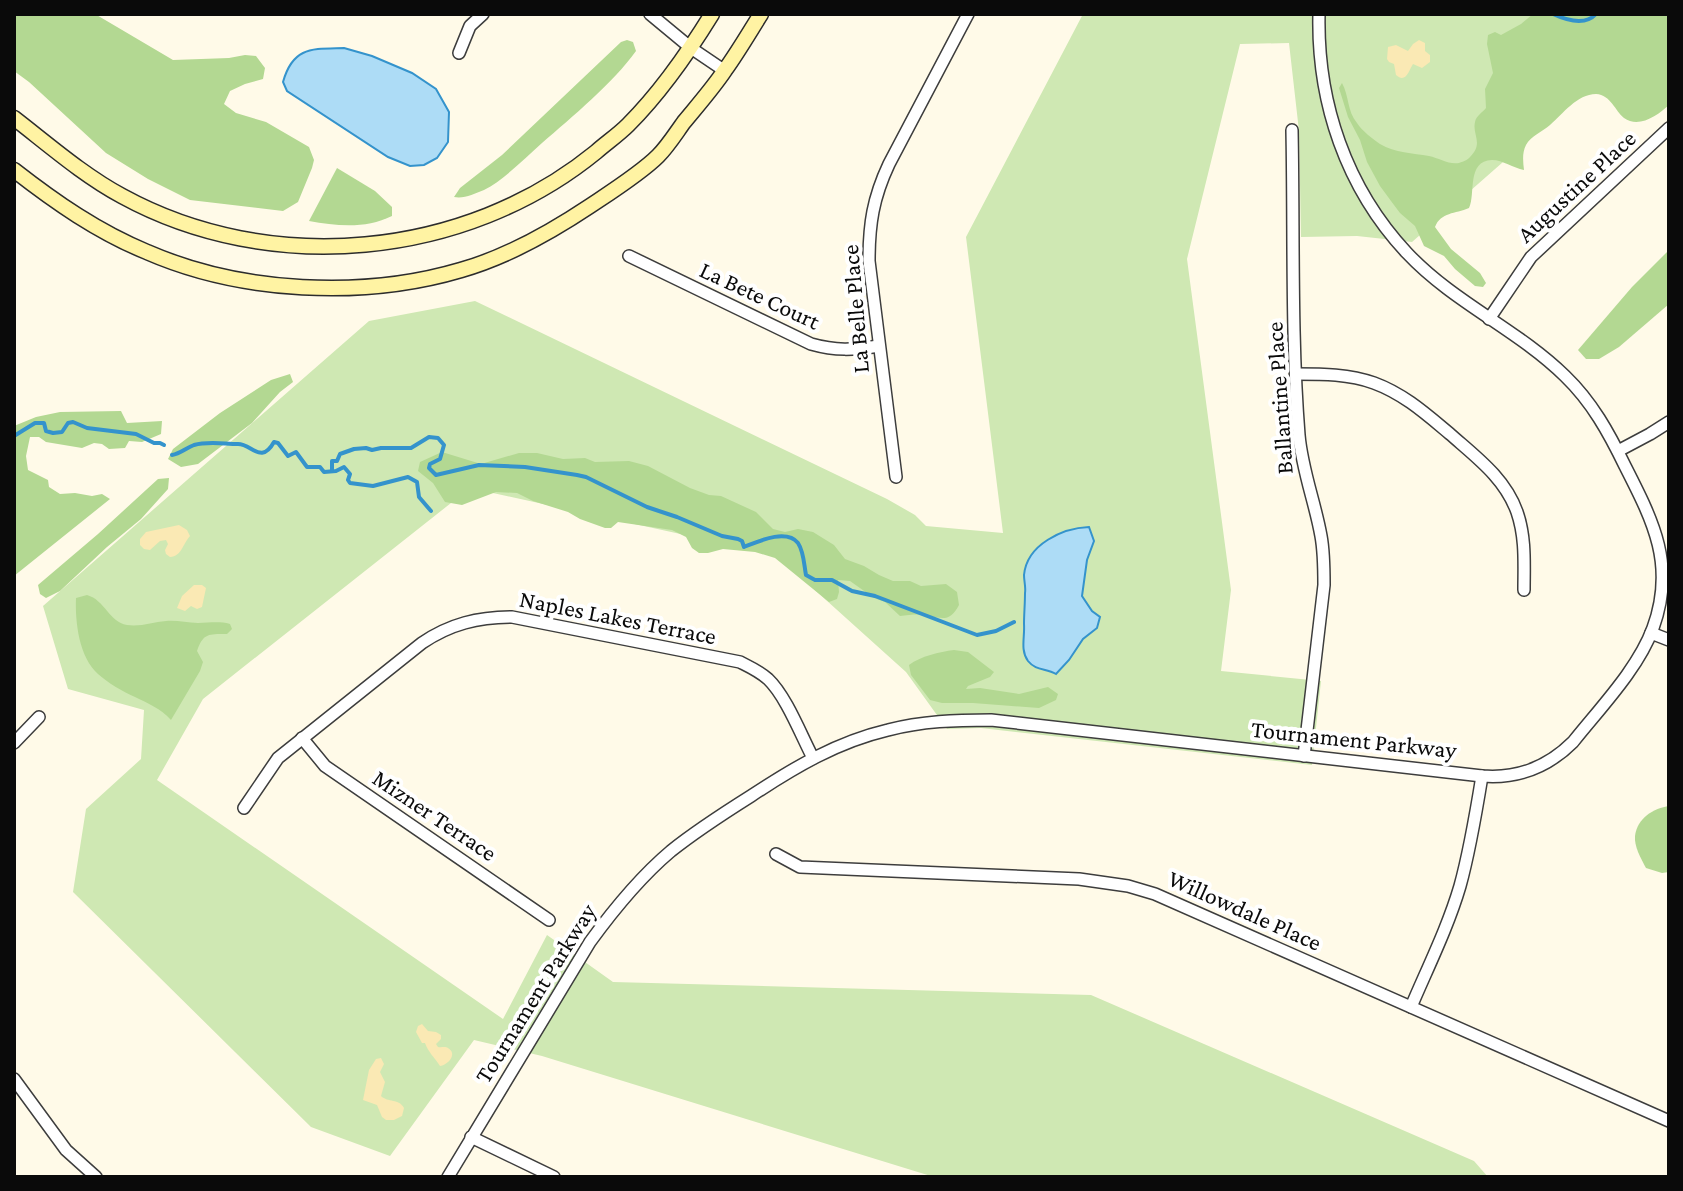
<svg xmlns="http://www.w3.org/2000/svg" width="1683" height="1191" viewBox="0 0 1683 1191" font-family="'Crimson Pro',serif">
<rect width="100%" height="100%" fill="#fffae8"/>
<!-- green -->
<path fill="#cfe8b3" d="M1083 14H1548L1511 155 1412 242 1357 236 1301 237 1299 131 1289 43 1240 44 1187 259 1231 590 1221 671 1321 681 1312 765 981 728 947 729 906 672 776 555 470 488 203 699 157 780 503 1019 547 935 613 982 1091 995 1474 1161 1488 1177H934L542 1056 474 1040 390 1156 311 1127 73 892 86 809 141 759 144 710 68 689 43 606 369 321 475 301 887 499 915 515 926 526 1003 533 966 237Z"/>
<!-- forest -->
<g fill="#b3d892">
<path d="M14 14H95L173 60 229 58 245 55 256 56 265 68 263 79 245 84 230 91 224 104 236 113 266 122 309 147 314 160 312 168 298 202 283 211 190 200 148 179 106 153 29 82 14 71Z"/>
<path d="M1533 14H1669V105C1658 115 1639 129 1624 118 1615 111 1611 95 1596 94 1577 94 1563 114 1550 125 1542 132 1531 136 1526 145 1522 153 1523 161 1524 170 1513 168 1503 160 1492 160 1466 161 1476 194 1469 208 1455 214 1441 212 1435 227L1451 249 1480 273 1486 283 1483 287 1475 286 1455 269 1444 256 1424 246 1415 226 1400 213 1391 201 1380 186 1367 162 1360 140 1348 117 1339 88 1342 83C1349 95 1347 111 1357 123 1362 131 1373 139 1380 144 1395 153 1413 153 1429 156 1439 158 1449 165 1459 163 1462 162 1468 160 1470 157 1484 143 1472 135 1475 122 1476 116 1483 112 1486 108L1485 89 1493 73 1487 44 1488 35 1495 32 1501 35 1521 24Z"/>
<path d="M627 40 633 42 636 51C613 83 572 117 542 143 525 158 504 180 484 190 474 194 464 199 454 197L460 188 502 155 621 42Z"/>
<path d="M337 168 375 191 392 207V216C366 229 337 226 309 221Z"/>
<path d="M1669 250V304L1619 347 1599 359H1586L1578 350 1632 287Z"/>
<path d="M290 374 293 382 280 392 252 423 198 464 181 467 168 459 173 449 220 413 271 380Z"/>
<path d="M121 411 127 423 162 421 161 434 142 442 129 441 125 448 109 449 102 444 94 443 82 448 46 442 39 437H30L26 456 28 470 48 480 49 487 60 494 75 493 92 496 102 494 110 499 14 576V426L36 417 60 412Z"/>
<path d="M442 452 481 464 519 453H537L563 459 585 458 595 462 629 461 648 466 690 488 709 495 721 496 756 512 773 529 785 532 798 529 813 532 834 545 845 559 864 566 879 575 893 581H910L921 586 946 584 957 592 959 605C950 622 943 619 926 615 918 614 908 615 900 616L885 602 874 598 850 581 838 580 839 592 837 599 829 602 775 558 755 552 723 549 708 553H699L692 548 686 537 672 530 618 522 611 528H605L580 519 568 512 533 501 517 493 496 492 462 505 445 502 433 483 418 471 420 462Z"/>
<path d="M169 478 168 489 141 519 107 547 60 591 46 598 40 594 38 585 98 534 158 479Z"/>
<path d="M87 595C105 600 109 622 127 625 141 627 153 622 166 621 177 620 187 623 198 623 209 623 219 621 230 624L232 629 227 634C209 634 203 633 197 651L203 662 200 671 171 720C160 708 149 704 135 697 122 691 108 683 98 674 79 657 75 622 76 598Z"/>
<path d="M954 650 968 652 994 672 990 677 968 686 966 689 980 688 1019 694 1048 687 1058 694 1056 700 1039 708 973 703H942L930 700 911 675 909 665C921 656 939 652 954 650Z"/>
<path d="M1669 806V872L1662 873 1646 868C1641 859 1634 846 1635 836 1637 818 1654 808 1669 806Z"/>
</g>
<!-- sand -->
<g fill="#fae9b4">
<path d="M1419 40 1425 43V51L1430 55V62L1422 68 1413 64C1409 70 1406 84 1396 75L1394 64 1389 62 1387 59 1388 47 1396 45 1408 51 1413 44Z"/>
<path d="M179 525 187 530 190 536C182 545 182 556 170 557L166 554 165 550 168 544 166 540 160 541 150 550 144 549 140 545V539L146 532Z"/>
<path d="M194 585H202L206 588 202 607 197 609 191 606 185 611 177 608 182 596Z"/>
<path d="M422 1024 428 1031 436 1032 441 1035V1039L436 1044 438 1047C441 1048 445 1046 448 1048 458 1054 448 1065 440 1066 435 1058 428 1052 425 1043H422L416 1032 418 1026Z"/>
<path d="M381 1058 384 1064 380 1072 385 1082 381 1096C388 1103 399 1098 404 1108L402 1116 394 1120H386L382 1117 377 1105 363 1100 369 1070 376 1059Z"/>
</g>
<!-- water -->
<g fill="#addcf6" stroke="#3493cc" stroke-width="2">
<path d="M344 48 372 56 412 73 436 89 449 112 448 142 437 158 424 165 410 166 388 157 287 91 283 82C293 46 313 49 344 48Z"/>
<path d="M1089 527 1094 541 1087 560 1082 596 1092 611 1100 617 1097 628 1083 639 1069 660 1056 674C1046 668 1036 671 1028 661 1020 650 1025 637 1024 624 1024 614 1025 604 1025 593 1026 588 1024 581 1024 575 1027 544 1063 528 1089 527Z"/>
</g>
<g fill="none" stroke-linecap="round" stroke-linejoin="round">
<!-- stream -->
<g stroke="#3493cc" stroke-width="4">
<path d="M1553 14C1566 20 1585 26 1596 14"/>
<path d="M14 436 35 423H44L46 431 53 433 62 432 68 423 73 422 87 428 136 434 154 443H160L164 445"/>
<path d="M172 455C180 454 186 448 194 445 208 441 224 444 238 444 252 444 261 465 274 442L278 443 288 456 296 452 307 467H320L324 472 336 471 344 467 350 474 348 480 350 483 373 486 408 477 417 482 419 497 431 511"/>
<path d="M332 470V461H337L340 454 354 449 366 448 372 450 381 448H411L429 437 438 438 444 445 440 459 430 464 429 468 436 475 479 465 525 467 577 475 586 477 647 507 677 517 722 536 738 539 742 541 744 547C757 542 786 528 798 543 804 552 804 565 806 575L815 580H832L852 591 875 596 977 635 996 631 1014 622"/>
</g>
<defs>
<g id="street">
<path d="M650 14 691 48 725 71"/>
<path d="M459 53 470 26 483 14"/>
<path d="M1292 130C1294 231 1291 335 1299 435 1302 470 1315 502 1321 536 1324 552 1324 568 1324 585L1304 756"/>
<path d="M629 256 811 344C836 351 853 350 879 346"/>
<path d="M1489 319 1531 257 1669 128"/>
<path d="M1296 374C1323 374 1349 374 1374 383 1404 394 1426 414 1450 434 1476 457 1505 478 1517 512 1526 538 1524 564 1524 590"/>
<path d="M1618 451 1650 434 1669 422"/>
<path d="M896 477 869 261C869 224 873 198 889 164L968 14"/>
<path d="M1651 633 1669 640"/>
<path d="M302 738 325 766 549 920"/>
<path d="M14 743 39 717"/>
<path d="M244 808 278 758 422 643C450 624 478 617 512 617L740 662C750 667 759 671 768 679 786 696 801 735 813 758"/>
<path d="M776 854 800 867 1079 879 1128 886 1155 894 1669 1121"/>
<path d="M1411 1007C1428 967 1448 927 1460 886 1470 850 1476 813 1482 776"/>
<path d="M14 1079 66 1150 96 1177"/>
<path d="M471 1137 554 1177"/>
<path d="M448 1177 590 942C614 909 639 878 671 851 696 831 724 813 751 796 795 767 837 742 888 730 922 721 956 720 991 720L1482 776C1518 779 1548 767 1573 742 1600 708 1638 669 1653 628 1676 565 1653 521 1625 466 1609 433 1592 402 1565 376 1517 329 1454 303 1407 253 1346 188 1317 102 1319 14"/>
</g>
<g id="secondary">
<path d="M14 118C49 145 83 175 122 196 270 277 465 259 596 152 606 143 618 135 628 125 661 92 688 53 712 14"/>
<path d="M14 170C55 202 98 232 147 252 241 293 363 299 461 270 507 257 551 232 590 206 611 192 641 173 658 156 668 146 676 133 684 122 698 105 713 88 725 70 738 52 749 33 761 14"/>
</g>
</defs>
<!-- street casing -->
<use href="#street" stroke="#3d3d3d" stroke-width="14"/>
<!-- secondary casing -->
<use href="#secondary" stroke="#2c2c2c" stroke-width="17"/>
<!-- street -->
<use href="#street" stroke="#fff" stroke-width="11"/>
<!-- secondary -->
<use href="#secondary" stroke="#fff3a3" stroke-width="14"/>
</g>
<g text-anchor="middle" dominant-baseline="central" stroke-width="8" stroke-linejoin="round" paint-order="stroke">
<!-- street labels -->
<g font-size="24" fill="#0a0a0a" stroke="#fff">
<text transform="translate(1576 186) rotate(-43)">Augustine Place</text>
<text transform="translate(760 295) rotate(25)">La Bete Court</text>
<text transform="translate(855 309) rotate(-95)">La Belle Place</text>
<text transform="translate(1279 398) rotate(-94)">Ballantine Place</text>
<text transform="translate(618 617) rotate(11)">Naples Lakes Terrace</text>
<text transform="translate(1354 739) rotate(6)">Tournament Parkway</text>
<text transform="translate(435 815) rotate(34)">Mizner Terrace</text>
<text transform="translate(1245 910) rotate(24)">Willowdale Place</text>
<text transform="translate(535 993) rotate(-58)">Tournament Parkway</text>
</g>
</g>
<!-- border -->
<rect width="1683" height="1191" fill="none" stroke="#0a0a0a" stroke-width="32"/>
</svg>
